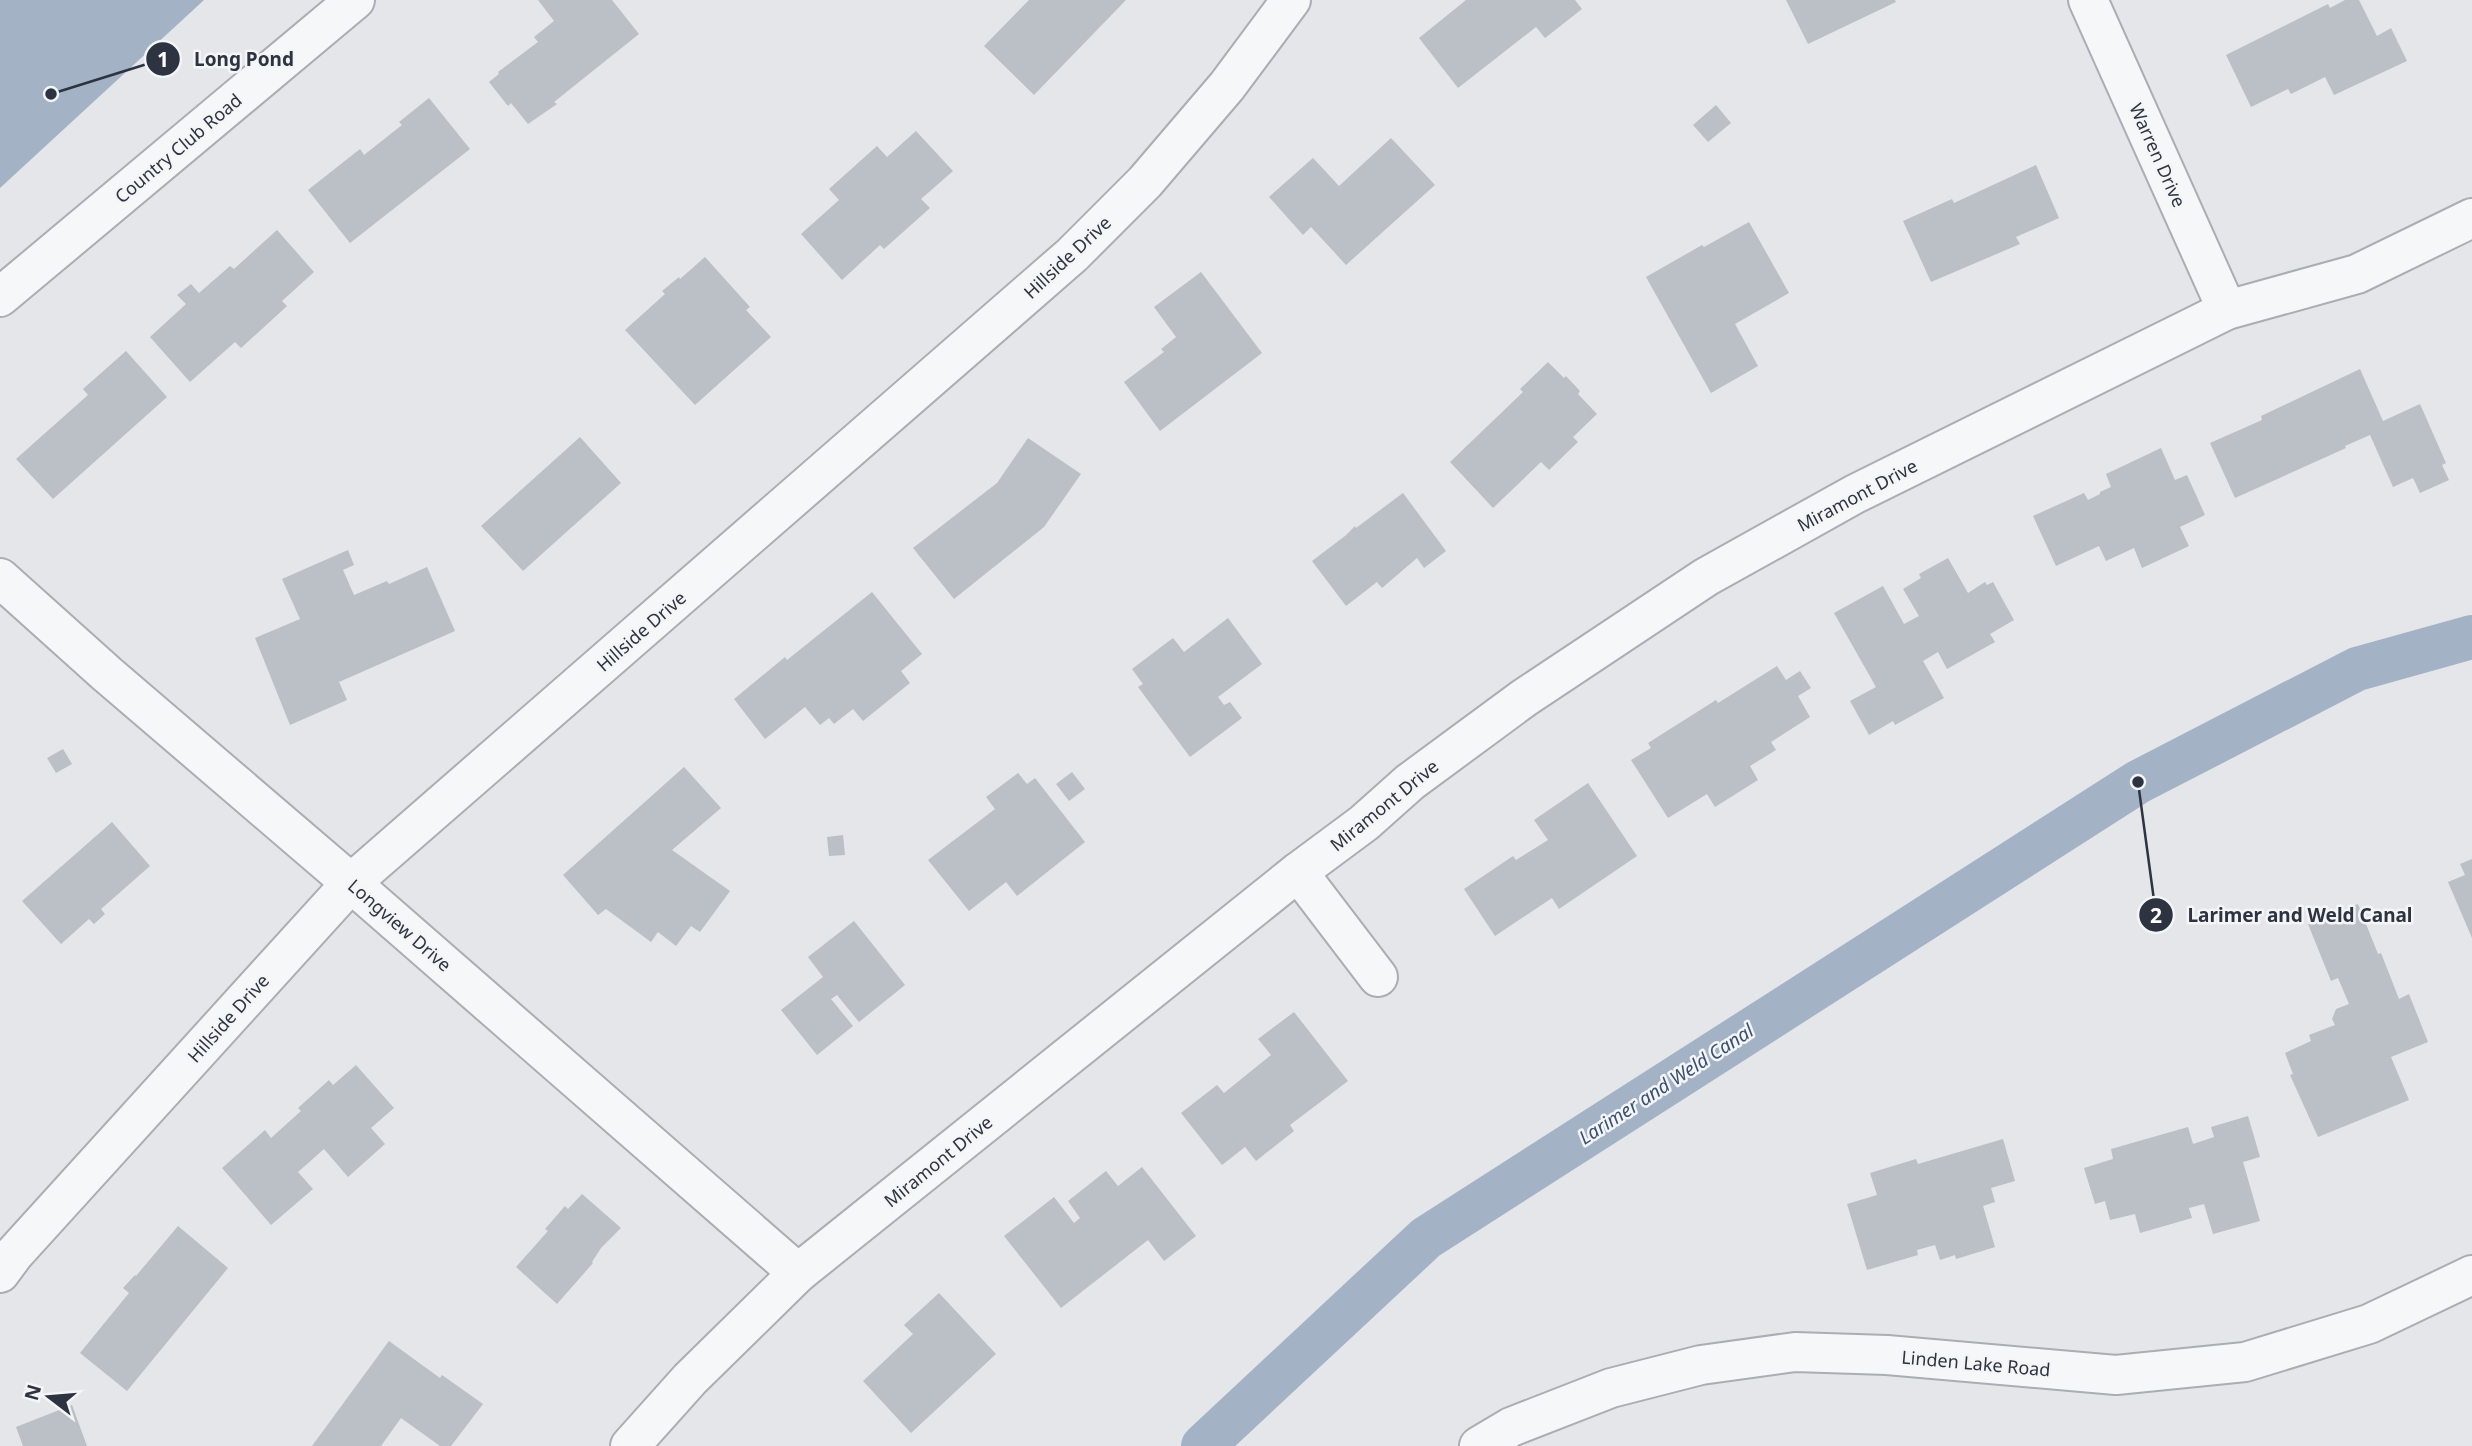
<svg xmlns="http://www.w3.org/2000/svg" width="2472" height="1446" viewBox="0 0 2472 1446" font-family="'Noto Sans',sans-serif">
<rect width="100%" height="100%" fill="#e4e6ea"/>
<!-- water -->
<path fill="#a3b2c5" d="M0 0H204L0 188Z"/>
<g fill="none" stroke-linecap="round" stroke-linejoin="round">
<!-- canal -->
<path stroke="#a3b2c5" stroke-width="44" d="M1203 1446 1426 1238 2138 782 2357 669 2472 637"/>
</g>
<!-- building -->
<g fill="#bbbfc6">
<path d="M538 0H612L639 34 554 102 557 104 528 124 511 103 508 106 489 82 499 74 498 72 538 42 534 37 554 21Z"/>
<path d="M1029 0H1126L1034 95 984 46Z"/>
<path d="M1466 0H1575L1582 9 1545 38 1536 27 1458 88 1419 38Z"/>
<path d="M1786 0H1895L1896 2 1808 44Z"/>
<path d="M2345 0H2359L2377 36 2391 28 2407 61 2334 95 2325 77 2291 94 2288 89 2251 107 2226 55 2328 4 2330 8Z"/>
<path d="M429 98 470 149 350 243 308 190 360 149 364 155 402 125 399 122Z"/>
<path d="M1716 105 1731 123 1708 142 1693 125Z"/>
<path d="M916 131 953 171 921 199 930 208 884 249 880 245 842 280 801 234 839 200 829 189 877 146 887 157Z"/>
<path d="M1391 138 1435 185 1346 265 1311 227 1303 235 1269 197 1313 158 1339 186Z"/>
<path d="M2036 165 2059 218 2016 237 2020 244 1931 282 1903 221 1952 199 1954 203Z"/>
<path d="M1749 222 1789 293 1735 324 1758 366 1711 393 1646 277 1702 245 1704 247Z"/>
<path d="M277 230 314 272 282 301 287 306 241 348 235 342 190 382 150 337 186 304 177 295 191 284 199 293 230 266 234 269Z"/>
<path d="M705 257 750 307 746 310 771 337 695 405 625 330 665 294 662 291 679 277 680 279Z"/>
<path d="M1201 272 1262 353 1160 431 1124 382 1164 352 1161 349 1176 337 1154 307Z"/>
<path d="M126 351 167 397 53 499 16 459 88 395 83 389Z"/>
<path d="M1548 362 1564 378 1566 376 1580 391 1578 394 1597 414 1573 437 1578 442 1549 470 1541 462 1493 508 1450 462 1523 392 1520 389Z"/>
<path d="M2360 369 2383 421 2420 404 2446 463 2442 465 2449 480 2420 493 2413 478 2393 487 2370 435 2345 446 2346 448 2235 498 2210 443 2262 420 2261 416Z"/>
<path d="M580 437 621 483 523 571 481 526Z"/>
<path d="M1028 438 1081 474 1044 527 954 599 913 548 997 483Z"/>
<path d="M2161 448 2175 480 2187 475 2205 515 2180 527 2189 546 2142 568 2134 548 2106 561 2099 546 2056 566 2033 516 2084 493 2088 500 2100 494V492L2111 487 2106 474Z"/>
<path d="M1403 493 1446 551 1424 568 1417 558 1382 588 1377 582 1346 606 1312 561 1345 536 1355 526 1356 528Z"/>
<path d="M348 550 354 565 343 570 354 595 387 581 389 584 427 567 455 631 339 682 347 700 290 725 255 638 300 619 282 579Z"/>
<path d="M1948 558 1968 593 1985 582 1987 585 1993 582 2014 620 1990 634 1995 642 1947 669 1938 652 1923 661 1944 698 1895 725 1893 721 1869 735 1850 701 1876 687 1834 613 1883 586 1904 624 1919 616 1903 589 1921 578 1919 574Z"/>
<path d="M872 592 922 654 901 671 910 683 863 721 853 709 834 724 829 718 820 725 805 707 765 739 734 699 785 657 787 660Z"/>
<path d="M1228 618 1262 664 1218 697 1224 705 1230 702 1242 718 1190 757 1138 687 1143 684 1132 669 1173 638 1184 652Z"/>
<path d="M1777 666 1786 680 1800 671 1811 688 1798 696 1810 717 1771 742 1776 750 1750 766 1758 780 1715 807 1707 794 1668 818 1631 760 1651 748 1648 743 1716 700 1718 703Z"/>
<path d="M63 749 72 764 56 773 47 758Z"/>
<path d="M684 767 721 808 672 850 730 891 700 932 691 926 676 946 658 932 651 942 606 909 598 915 563 875Z"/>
<path d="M1072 772 1085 789 1069 801 1056 784Z"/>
<path d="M1018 773 1027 784 1035 778 1085 842 1017 896 1006 882 969 911 928 860 995 809 986 797Z"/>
<path d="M1588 783 1637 856 1559 909 1552 898 1495 936 1464 889 1513 856 1516 860 1548 840 1534 820Z"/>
<path d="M112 822 150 866 101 909 105 914 94 924 89 919 61 944 22 901Z"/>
<path d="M843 835 845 855 829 856 827 837Z"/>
<path d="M2472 859V938L2448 882 2465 875 2460 864Z"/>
<path d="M2358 904 2378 954 2381 953 2399 999 2409 994 2428 1042 2391 1057 2409 1100 2318 1137 2290 1075 2293 1074 2285 1053 2311 1041 2309 1035 2335 1025 2332 1019 2336 1009 2349 1004 2338 978 2331 981 2308 924Z"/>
<path d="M854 921 905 985 859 1022 837 995 831 999 853 1026 817 1055 781 1010 823 977 808 957Z"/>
<path d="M1294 1012 1348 1081 1290 1125 1294 1131 1256 1161 1245 1147 1222 1165 1181 1113 1217 1085 1224 1093 1271 1055 1258 1039Z"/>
<path d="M356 1065 394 1108 371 1128 385 1144 348 1177 324 1149 298 1172 313 1189 271 1225 222 1168 265 1130 271 1138 301 1111 298 1108 329 1080 333 1085Z"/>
<path d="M2248 1116 2260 1157 2243 1162 2260 1221 2213 1234 2204 1204 2189 1208 2192 1218 2140 1233 2135 1214 2110 1220 2105 1201 2095 1204 2084 1168 2113 1159 2111 1149 2188 1127 2193 1144 2214 1137 2211 1127Z"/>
<path d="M2003 1139 2015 1181 1991 1188 1995 1202 1983 1206 1995 1247 1956 1259 1955 1255 1940 1260 1935 1245 1917 1250 1918 1255 1867 1270 1847 1204 1877 1195 1870 1173 1916 1159 1918 1164Z"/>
<path d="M1142 1167 1196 1236 1164 1261 1148 1240 1061 1308 1004 1236 1054 1197 1074 1223 1080 1218 1068 1201 1106 1171 1118 1186Z"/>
<path d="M582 1194 621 1228 601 1248 592 1262 593 1263 557 1304 516 1267 548 1231 545 1229 565 1206 568 1209Z"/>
<path d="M178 1226 228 1268 127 1391 80 1353 129 1293 123 1288 135 1275 136 1276Z"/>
<path d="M939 1293 996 1354 911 1433 863 1381 913 1334 904 1325Z"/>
<path d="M389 1341 440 1378 442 1375 483 1404 451 1446H440L401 1418 381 1446H312Z"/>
<path d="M72 1405 87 1446H23L16 1427Z"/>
</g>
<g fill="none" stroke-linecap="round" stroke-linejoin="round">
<defs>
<g id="minor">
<path d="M2088 0 2227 310"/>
<path d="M0 297 355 0"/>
<path d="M0 578 107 674 351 883 798 1273"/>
<path d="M1298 872 1378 977"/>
<path d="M0 1273 14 1254 351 883 1072 255 1145 182 1227 86 1291 0"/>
<path d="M630 1446 690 1379 798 1273 1298 872 1364 823 1410 782 1524 698 1706 577 1855 494 2227 310 2357 274 2472 218"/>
<path d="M1479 1446 1511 1427 1611 1388 1701 1365 1795 1352 1887 1355 2116 1375 2245 1362 2369 1324 2472 1275"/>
</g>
</defs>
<!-- minor casing -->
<use href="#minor" stroke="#a9adb4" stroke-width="42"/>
<!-- minor -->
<use href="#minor" stroke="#f6f7f9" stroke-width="38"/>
</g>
<g text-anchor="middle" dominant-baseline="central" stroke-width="5" stroke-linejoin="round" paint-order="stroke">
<!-- street labels -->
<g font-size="18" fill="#2d3340" stroke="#f3f5f7">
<text transform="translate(178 148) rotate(-40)">Country Club Road</text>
<text transform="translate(2158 155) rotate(66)">Warren Drive</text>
<text transform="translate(1067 257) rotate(-43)">Hillside Drive</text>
<text transform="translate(1857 495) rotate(-28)">Miramont Drive</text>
<text transform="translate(641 631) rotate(-41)">Hillside Drive</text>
<text transform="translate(1384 805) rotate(-39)">Miramont Drive</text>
<text transform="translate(400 925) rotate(41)">Longview Drive</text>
<text transform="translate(228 1018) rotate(-48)">Hillside Drive</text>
<text transform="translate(938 1161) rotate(-39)">Miramont Drive</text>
<text transform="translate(1976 1363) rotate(5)">Linden Lake Road</text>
</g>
<!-- water labels -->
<g font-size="19" font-style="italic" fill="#3c5070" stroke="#f3f5f7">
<text transform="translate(1666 1084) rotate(-33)">Larimer and Weld Canal</text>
</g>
</g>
<!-- callouts -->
<path fill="none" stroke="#2d3340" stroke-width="2.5" d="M51 94L163 59M2138 782L2156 915"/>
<g fill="#2d3340" stroke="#f3f5f7" stroke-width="2.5">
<circle cx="51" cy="94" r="7"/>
<circle cx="2138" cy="782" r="7"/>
<circle cx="163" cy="59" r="18"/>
<circle cx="2156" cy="915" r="18"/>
</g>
<g font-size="21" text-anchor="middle" font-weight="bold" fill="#fff">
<text x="163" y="67">1</text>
<text x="2156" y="923">2</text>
</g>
<g font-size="19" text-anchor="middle" font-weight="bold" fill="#2d3340" stroke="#f3f5f7" stroke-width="5" stroke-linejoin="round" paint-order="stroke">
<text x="244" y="66">Long Pond</text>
<text x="2300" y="922">Larimer and Weld Canal</text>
</g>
<!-- north arrow -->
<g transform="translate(49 1397) rotate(286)" stroke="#f3f5f7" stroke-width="5" paint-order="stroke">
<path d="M0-5L12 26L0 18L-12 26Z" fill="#2d3340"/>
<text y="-10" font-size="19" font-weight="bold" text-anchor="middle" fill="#2d3340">N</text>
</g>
</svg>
